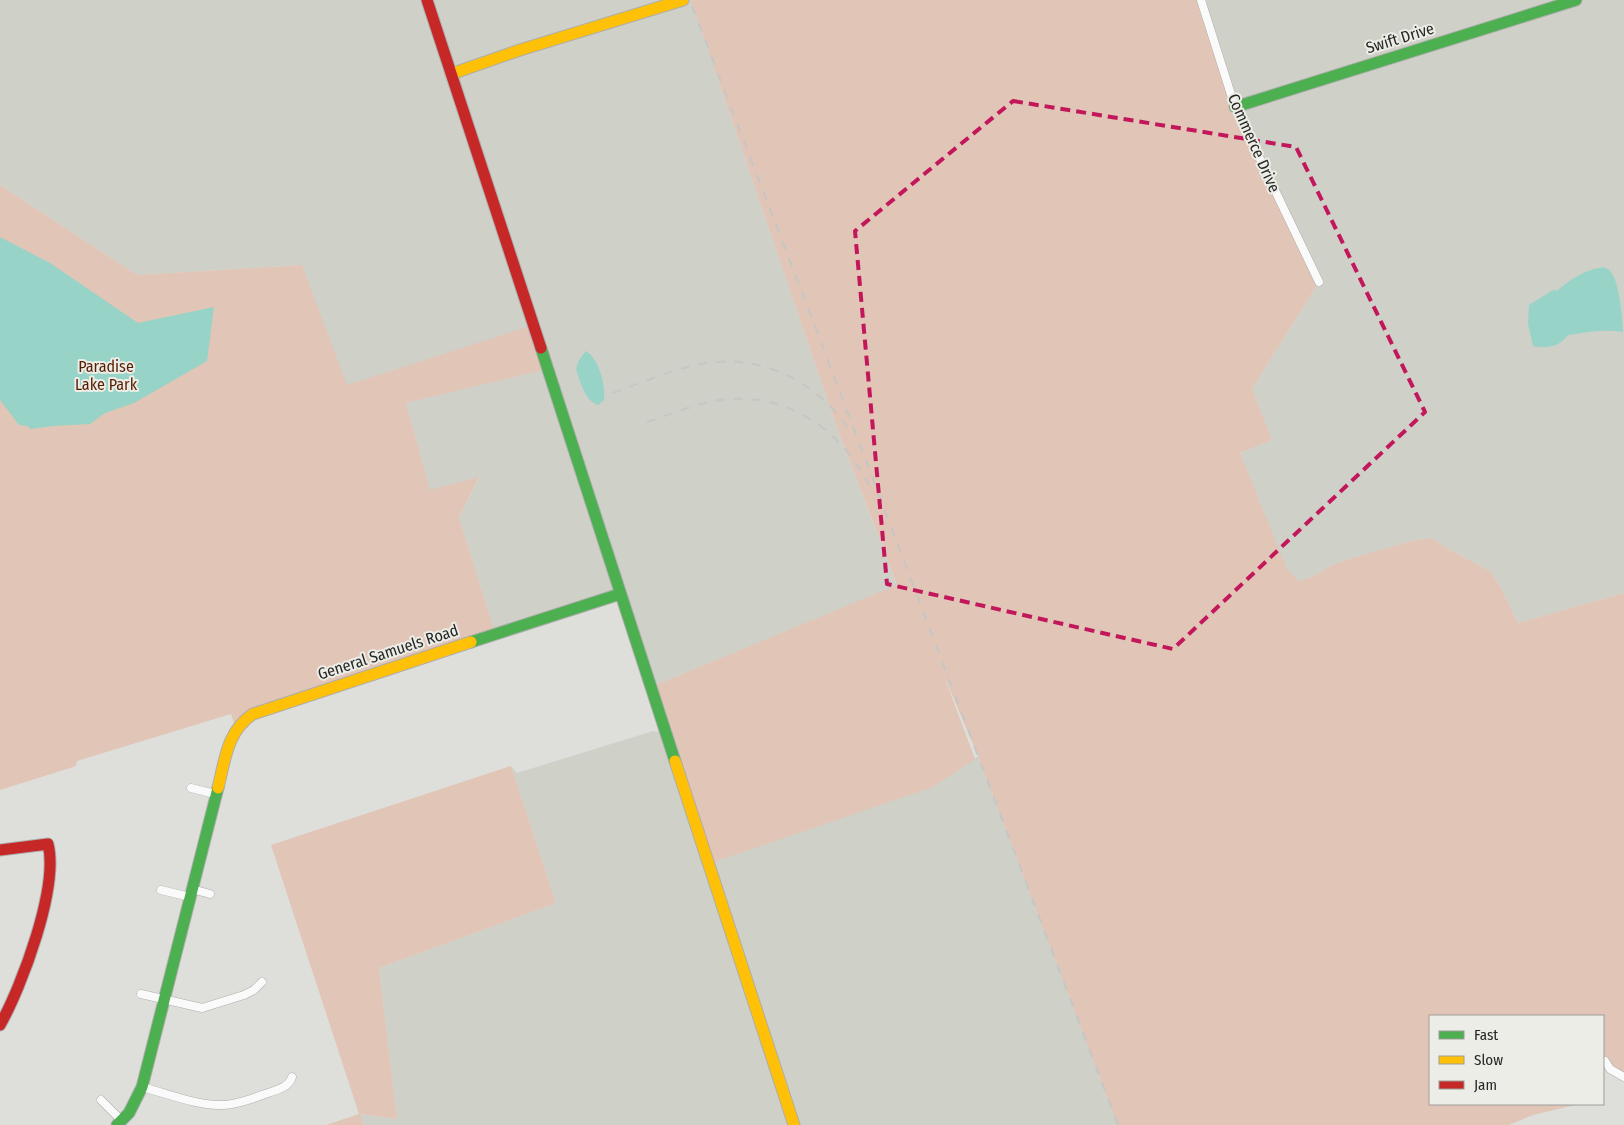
<svg xmlns="http://www.w3.org/2000/svg" width="1624" height="1125" viewBox="0 0 1624 1125" font-family="'Fira Sans Condensed',sans-serif">
<rect width="100%" height="100%" fill="#dedfdb"/>
<!-- built -->
<g fill="#cfd0c8">
<path d="M0 0H691L836 425 897 586 651 687 620 594 496 635 459 518 479 478 430 491 406 403 546 369H397L346 386 302 265 137 275 0 185Z"/>
<path d="M1201 0H1624V593L1518 623 1501 588 1490 571 1448 549 1432 538 1415 540 1355 557 1332 565 1312 577 1292 583 1240 453 1272 440 1252 389 1319 282 1235 107Z"/>
<path d="M653 731 933 787 978 756 1118 1125H363L359 1114 397 1119 379 968 556 903 511 766 517 773Z"/>
</g>
<!-- green -->
<g fill="#e1c5b7">
<path d="M691 0H1201L1235 107 1319 282 1252 389 1272 440 1240 453 1287 569 1299 581 1312 577 1332 565 1355 557 1415 540 1432 538 1448 549 1490 571 1501 588 1518 623 1624 593V1077L1605 1062 1603 1066V1016H1430V1104H1579L1533 1115 1509 1125H1118L978 756 944 676 975 759 933 787 708 864 651 687 897 585 836 425Z"/>
<path d="M0 185 137 275 302 265 347 385 533 325 547 369 406 403 430 490 479 477 459 518 496 635 258 711 236 729 231 714 77 761 76 766 73 767 0 790Z"/>
<path d="M511 766 556 903 379 968 397 1119 360 1114 363 1125H326L359 1114 271 845Z"/>
</g>
<!-- water -->
<g fill="#97d3c7">
<path d="M0 237 50 263 138 323 214 307 207 361 134 403 105 413 90 424 54 426 30 429 28 426 19 425 0 400Z"/>
<path d="M1598 268C1600 268 1603 267 1606 268 1620 274 1622 318 1623 332 1605 329 1587 332 1568 335 1559 347 1547 349 1533 346L1528 324 1529 305 1553 290 1557 291C1568 281 1583 271 1598 268Z"/>
<path d="M586 351C599 359 606 386 604 400L598 405C585 401 580 381 576 369L579 360Z"/>
</g>
<g fill="none" stroke-linecap="round" stroke-linejoin="round">
<defs>
<g id="street">
<path d="M1201 0 1235 107 1319 282"/>
<path d="M191 788 215 794"/>
<path d="M192 889 210 894"/>
<path d="M161 890 190 897"/>
<path d="M141 994 202 1008 244 995 254 990 262 982"/>
<path d="M1605 1061 1610 1069 1624 1077"/>
<path d="M142 1087C166 1093 198 1106 222 1105 237 1105 253 1098 268 1093 277 1090 289 1087 292 1077"/>
<path d="M101 1100 122 1121"/>
</g>
<g id="fast">
<path d="M1235 107 1576 0"/>
<path d="M541 348 675 761"/>
<path d="M471 642 620 594"/>
<path d="M117 1125 129 1113 142 1087 218 788"/>
</g>
<g id="slow">
<path d="M451 74 520 50 683 0"/>
<path d="M675 761 794 1125"/>
<path d="M218 788C225 760 227 731 253 714L471 642"/>
</g>
<g id="jam">
<path d="M427 0 541 348"/>
<path d="M0 850 48 844C59 887 22 986 0 1025"/>
</g>
</defs>
<!-- street casing -->
<use href="#street" stroke="#aeaeac" stroke-width="9"/>
<!-- fast casing -->
<use href="#fast" stroke="#aeaeac" stroke-width="13"/>
<!-- slow casing -->
<use href="#slow" stroke="#aeaeac" stroke-width="13"/>
<!-- jam casing -->
<use href="#jam" stroke="#aeaeac" stroke-width="13"/>
<!-- street -->
<use href="#street" stroke="#fafafa" stroke-width="8"/>
<!-- fast -->
<use href="#fast" stroke="#4caf50" stroke-width="11"/>
<!-- slow -->
<use href="#slow" stroke="#ffc107" stroke-width="11"/>
<!-- jam -->
<use href="#jam" stroke="#c62828" stroke-width="11"/>
<!-- rail -->
<g stroke="#c6c6c5" stroke-width="2" stroke-dasharray="9 9" stroke-linecap="butt">
<path d="M692 6 802 292 1118 1125"/>
<path d="M613 393C641 383 678 367 707 363 763 354 821 384 850 432"/>
<path d="M647 422C671 414 695 404 720 400 785 391 840 428 869 485"/>
</g>
</g>
<!-- marked area -->
<path fill="none" stroke="#c2185b" stroke-width="4" stroke-dasharray="10 6" stroke-linejoin="round" d="M1013 101 1296 147 1425 412 1173 649 887 584 855 231Z"/>
<g text-anchor="middle" dominant-baseline="central" stroke-width="4" stroke-linejoin="round" paint-order="stroke">
<!-- street labels -->
<g font-size="16" fill="#262624" stroke="#ecede7">
<text transform="translate(1400 38) rotate(-17)">Swift Drive</text>
<text transform="translate(1254 143) rotate(66)">Commerce Drive</text>
<text transform="translate(388 652) rotate(-18)">General Samuels Road</text>
</g>
<!-- park labels -->
<g font-size="16" fill="#581e02" stroke="#ecede7">
<text x="106" y="366">Paradise<tspan x="106" dy="18">Lake Park</tspan></text>
</g>
</g>
<!-- legend -->
<rect x="1429" y="1015" width="175" height="90" fill="#ecede7" stroke="#9d9d99"/>
<rect x="1439" y="1031" width="25" height="8" fill="#4caf50" stroke="#9d9d99"/>
<text x="1474" y="1040" font-size="15" fill="#262624">Fast</text>
<rect x="1439" y="1056" width="25" height="8" fill="#ffc107" stroke="#9d9d99"/>
<text x="1474" y="1065" font-size="15" fill="#262624">Slow</text>
<rect x="1439" y="1081" width="25" height="8" fill="#c62828" stroke="#9d9d99"/>
<text x="1474" y="1090" font-size="15" fill="#262624">Jam</text>
</svg>
